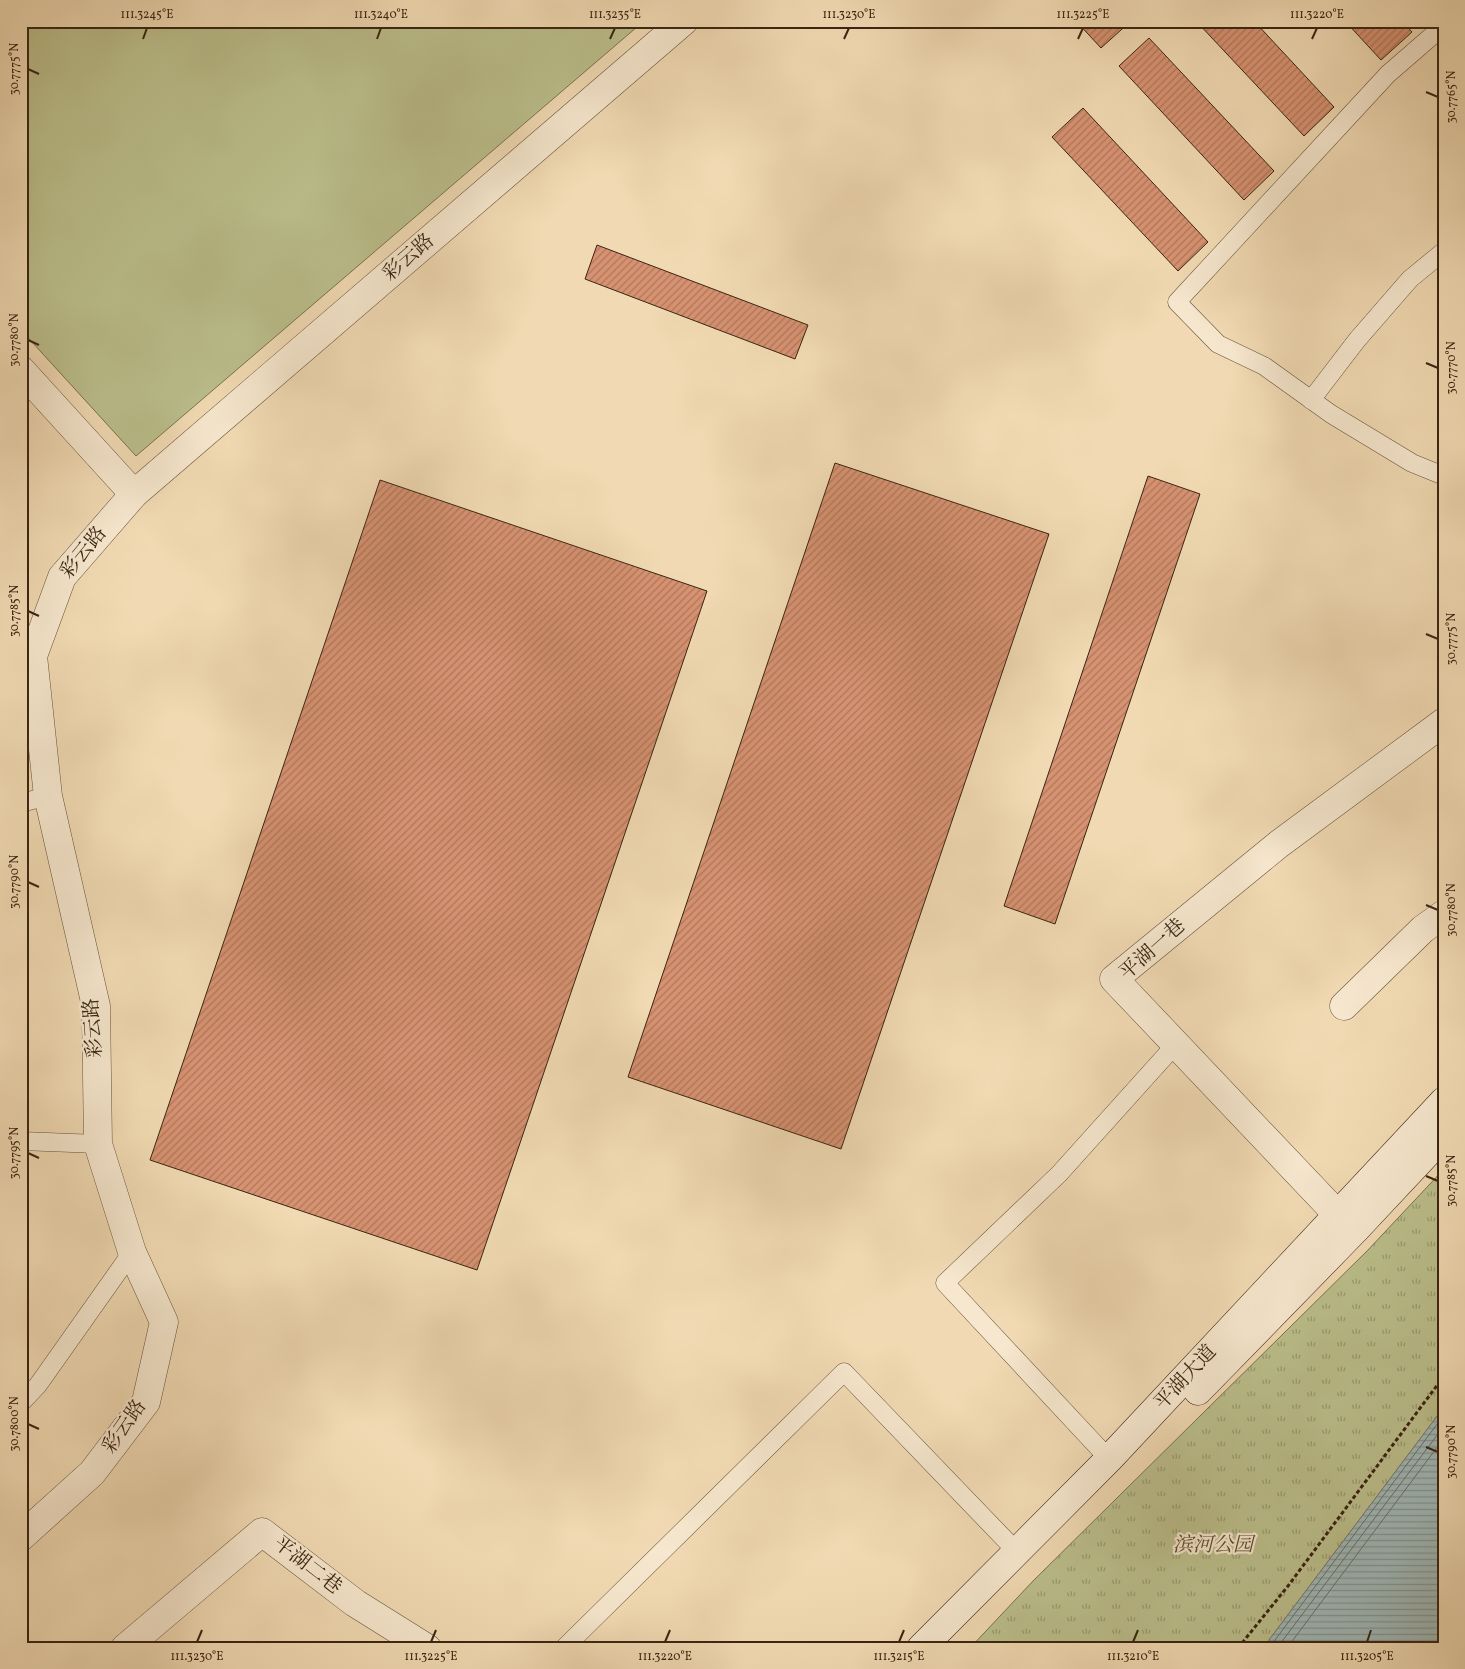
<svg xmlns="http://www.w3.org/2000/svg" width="1465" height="1669" viewBox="0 0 1465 1669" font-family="Vollkorn,'Noto Serif SC',serif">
<defs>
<pattern id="grass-tufts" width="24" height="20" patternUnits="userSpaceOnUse" patternTransform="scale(1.25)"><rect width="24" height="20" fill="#bbbf8c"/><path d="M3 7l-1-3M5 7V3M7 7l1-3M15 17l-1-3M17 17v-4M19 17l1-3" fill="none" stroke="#999b71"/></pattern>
<pattern id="water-rules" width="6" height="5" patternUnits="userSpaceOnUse" patternTransform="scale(1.25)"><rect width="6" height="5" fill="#9fb8b8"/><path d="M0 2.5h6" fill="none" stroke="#839594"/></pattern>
<pattern id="building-hatch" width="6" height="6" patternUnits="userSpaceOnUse" patternTransform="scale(1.25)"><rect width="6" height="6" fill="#d79272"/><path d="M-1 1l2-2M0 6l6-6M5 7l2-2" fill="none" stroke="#af775c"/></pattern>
</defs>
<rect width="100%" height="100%" fill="#f1dab3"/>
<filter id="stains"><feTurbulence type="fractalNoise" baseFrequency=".004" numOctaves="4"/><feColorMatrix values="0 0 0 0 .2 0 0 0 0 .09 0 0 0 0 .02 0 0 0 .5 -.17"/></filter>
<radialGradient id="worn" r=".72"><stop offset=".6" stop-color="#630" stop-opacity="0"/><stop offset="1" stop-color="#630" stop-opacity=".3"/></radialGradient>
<!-- grass -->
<path fill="url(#grass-tufts)" stroke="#7a724f" d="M1444 1169V1407L1263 1648H970L1033 1581 1368 1250Z"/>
<!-- pitch -->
<path fill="#bbbf8c" stroke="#7a724f" d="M21 21H644L136 456 21 330Z"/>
<!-- water -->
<path fill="url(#water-rules)" stroke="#777d76" d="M1444 1407V1648H1263Z"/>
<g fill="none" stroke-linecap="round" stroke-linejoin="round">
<!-- shore -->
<g stroke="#6c6e65" stroke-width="1">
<path d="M1269 1648 1444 1415"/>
<path d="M1277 1648 1444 1426"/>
<path d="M1287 1648 1444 1438"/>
</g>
</g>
<!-- building -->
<g fill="url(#building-hatch)" stroke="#3a2512">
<path d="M1076 21H1131L1101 48Z"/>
<path d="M1196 21H1254L1334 107 1304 136Z"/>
<path d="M1345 21H1402L1412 32 1381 60Z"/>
<path d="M1149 38 1274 171 1244 200 1119 66Z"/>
<path d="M1083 108 1208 242 1178 271 1052 137Z"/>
<path d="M597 245 808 325 795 359 585 279Z"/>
<path d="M835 463 1049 534 841 1149 628 1077Z"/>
<path d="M1148 476 1200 494 1055 924 1004 906Z"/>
<path d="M380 480 707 591 477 1270 150 1160Z"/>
</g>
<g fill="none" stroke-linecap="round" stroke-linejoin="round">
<defs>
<g id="service">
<path d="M1444 27 1433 35 1388 74 1177 302 1218 344 1264 366 1331 414 1412 463 1444 476"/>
<path d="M1311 400 1357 340 1410 279 1444 251"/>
<path d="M21 803 48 796"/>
<path d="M21 1141 98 1144"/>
<path d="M21 1403 38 1385 132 1252"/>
<path d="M1109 1459 945 1283 1059 1174 1176 1044"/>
<path d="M564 1648 844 1372 1018 1553"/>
</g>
<g id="minor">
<path d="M21 370 134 494"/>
<path d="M1344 1006 1423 929 1444 914"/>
<path d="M1338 1215 1114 979 1279 844 1444 722"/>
<path d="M21 1537 92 1473 146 1402 164 1322 132 1252 98 1144 96 1006 48 796 33 656 62 577 134 494 684 21"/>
<path d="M125 1648 262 1532 355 1603 427 1648"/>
</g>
<g id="secondary">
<path d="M1198 1391 1356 1229 1444 1135"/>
<path d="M921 1648 1109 1459 1444 1101"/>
</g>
</defs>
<!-- service casing -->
<use href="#service" stroke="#68523a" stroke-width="19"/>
<!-- minor casing -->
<use href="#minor" stroke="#68523a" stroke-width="29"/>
<!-- secondary casing -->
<use href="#secondary" stroke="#3a2512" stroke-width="29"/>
<!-- path -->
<path stroke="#3a2512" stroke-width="3" stroke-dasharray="4 2.5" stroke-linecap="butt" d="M1238 1648 1288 1586 1444 1376"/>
<!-- service -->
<use href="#service" stroke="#f6e7ce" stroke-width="18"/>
<!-- minor -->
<use href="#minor" stroke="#f6e7ce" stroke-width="28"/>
<!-- secondary -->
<use href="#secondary" stroke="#f6e7ce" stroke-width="28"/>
</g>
<!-- ticks -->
<path fill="none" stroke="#3a2512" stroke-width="2" d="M143 39 147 28M377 39 381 28M610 39 615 28M844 39 849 28M1078 39 1083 28M1312 39 1317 28M28 69 39 74M1426 92 1438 97M28 340 39 345M1426 363 1438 368M28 611 39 616M1426 634 1438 639M28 882 39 887M1426 905 1438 910M28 1153 39 1158M1426 1176 1438 1181M28 1424 39 1429M1426 1447 1438 1452M197 1642 202 1630M431 1642 436 1630M665 1642 670 1630M899 1642 904 1630M1133 1642 1138 1630M1367 1642 1371 1630"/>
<g text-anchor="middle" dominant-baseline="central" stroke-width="4.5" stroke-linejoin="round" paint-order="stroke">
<!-- street labels -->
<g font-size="20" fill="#3a2512" stroke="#f6e7ce">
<text transform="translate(409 258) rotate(-41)">彩云路</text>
<text transform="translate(84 553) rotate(-51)">彩云路</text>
<text transform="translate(1153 950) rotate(-42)">平湖一巷</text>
<text transform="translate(94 1028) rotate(-94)">彩云路</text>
<text transform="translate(1186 1378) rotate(-47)">平湖大道</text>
<text transform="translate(125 1427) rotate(-55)">彩云路</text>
<text transform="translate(307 1566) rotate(38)">平湖二巷</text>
</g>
<!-- park labels -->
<g font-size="20" font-style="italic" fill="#5a4c30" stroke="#f6e7ce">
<text x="1213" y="1546">滨河公园</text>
</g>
</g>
<!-- margin -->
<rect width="1465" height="1669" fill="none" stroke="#f1dab3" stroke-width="55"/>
<rect x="28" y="28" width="1410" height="1614" fill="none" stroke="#3a2512" stroke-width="2"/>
<g font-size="12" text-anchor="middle" fill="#3a2512">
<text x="147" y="18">111.3245°E</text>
<text x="381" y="18">111.3240°E</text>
<text x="615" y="18">111.3235°E</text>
<text x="849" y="18">111.3230°E</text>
<text x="1083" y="18">111.3225°E</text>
<text x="1317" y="18">111.3220°E</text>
<text transform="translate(14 69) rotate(-90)" y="4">30.7775°N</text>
<text transform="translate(1451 97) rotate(-90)" y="4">30.7765°N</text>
<text transform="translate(14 340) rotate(-90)" y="4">30.7780°N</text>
<text transform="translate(1451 368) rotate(-90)" y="4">30.7770°N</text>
<text transform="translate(14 611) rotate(-90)" y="4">30.7785°N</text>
<text transform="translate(1451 639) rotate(-90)" y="4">30.7775°N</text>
<text transform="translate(14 882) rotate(-90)" y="4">30.7790°N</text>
<text transform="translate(1451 910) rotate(-90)" y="4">30.7780°N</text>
<text transform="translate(14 1153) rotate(-90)" y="4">30.7795°N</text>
<text transform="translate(1451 1181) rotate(-90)" y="4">30.7785°N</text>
<text transform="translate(14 1424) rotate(-90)" y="4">30.7800°N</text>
<text transform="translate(1451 1452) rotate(-90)" y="4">30.7790°N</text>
<text x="197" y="1660">111.3230°E</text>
<text x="431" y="1660">111.3225°E</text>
<text x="665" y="1660">111.3220°E</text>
<text x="899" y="1660">111.3215°E</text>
<text x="1133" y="1660">111.3210°E</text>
<text x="1367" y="1660">111.3205°E</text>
</g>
<rect width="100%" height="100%" filter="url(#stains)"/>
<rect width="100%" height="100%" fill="url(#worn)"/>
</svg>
